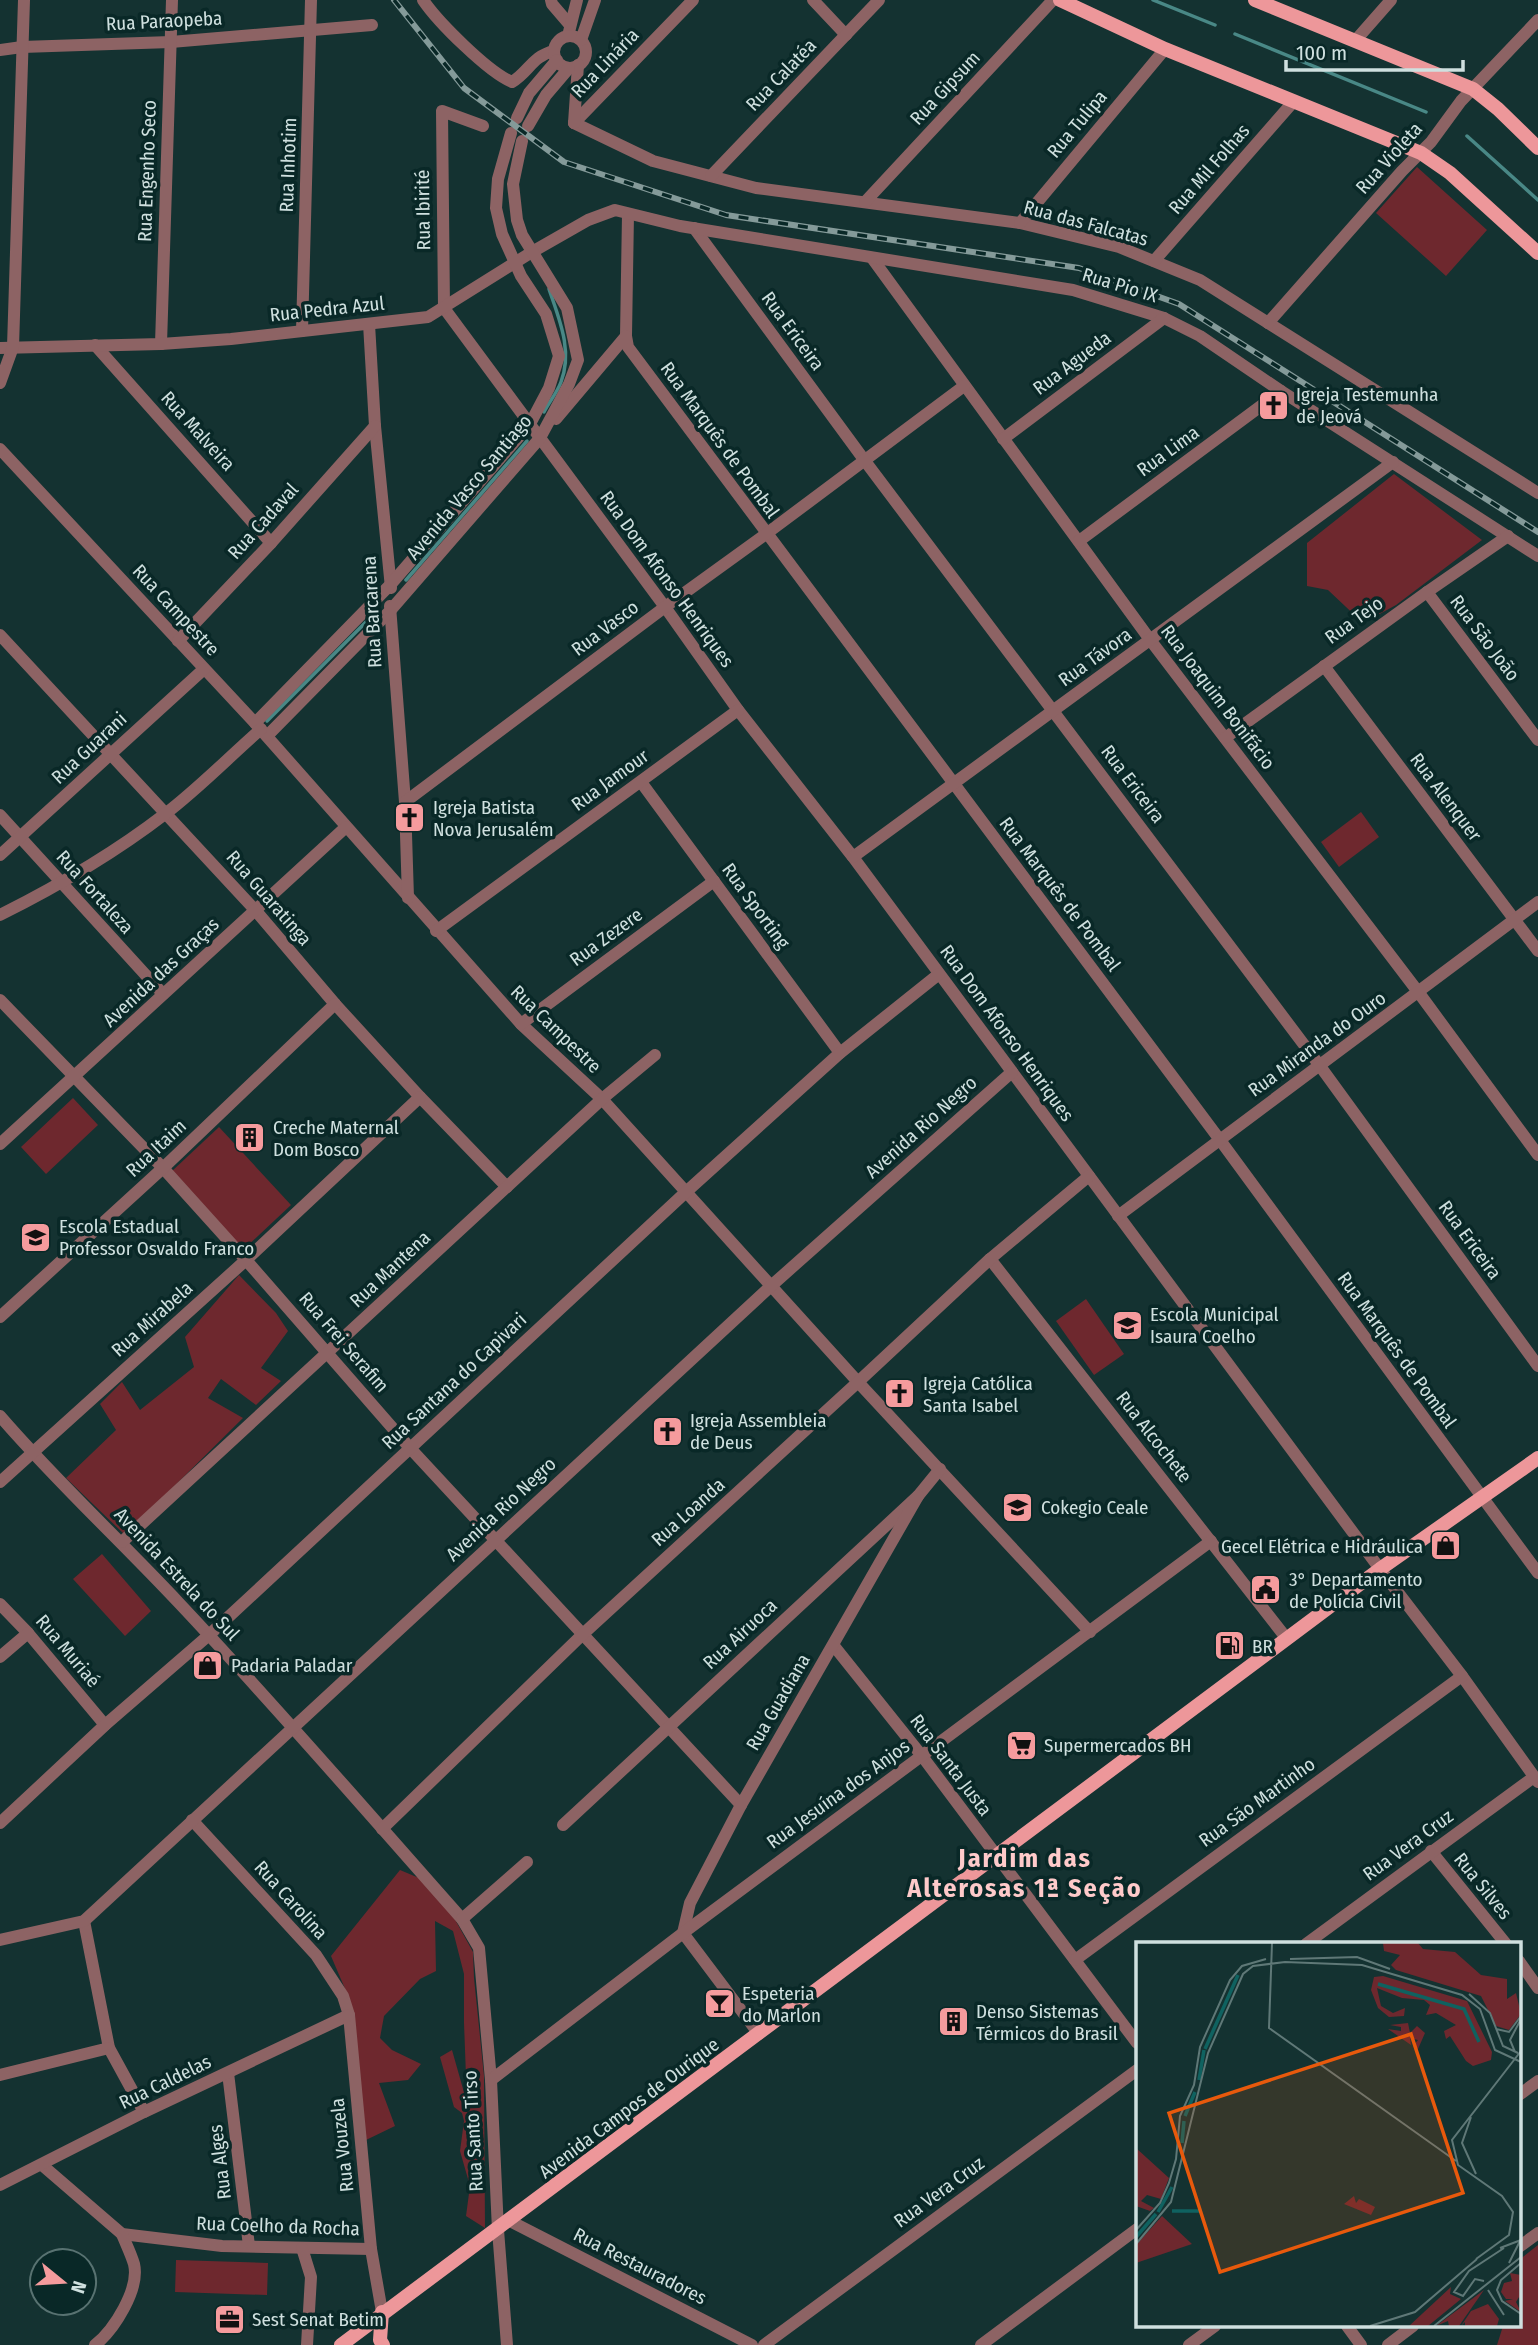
<svg xmlns="http://www.w3.org/2000/svg" width="1538" height="2345" viewBox="0 0 1538 2345" font-family="'Fira Sans Condensed',sans-serif">
<rect width="100%" height="100%" fill="#143231"/>
<!-- green -->
<g fill="#6e282e">
<path d="M1417 167 1487 230 1446 276 1376 213Z"/>
<path d="M1394 474 1482 540 1396 605 1363 623 1328 590 1307 586V543Z"/>
<path d="M1361 812 1379 837 1339 867 1321 842Z"/>
<path d="M73 1098 98 1125 46 1174 21 1147Z"/>
<path d="M219 1127 291 1205 243 1250 171 1172Z"/>
<path d="M239 1275 276 1313 288 1331 261 1368 281 1381 256 1405 221 1379 208 1398 243 1418 125 1535 66 1478 116 1430 100 1404 122 1382 140 1410 194 1367 185 1337Z"/>
<path d="M1086 1299 1124 1354 1094 1375 1056 1321Z"/>
<path d="M102 1554 151 1611 125 1636 73 1579Z"/>
<path d="M400 1870 419 1878 452 1914 473 1952 474 1978 484 2076 485 2228 466 2216 470 2186 460 2151 464 2121 462 2113 454 2107 440 2057 452 2050 467 2103 464 2023V1974L453 1931 435 1921 436 1971 420 1979 384 2016 380 2038 392 2050 421 2064 408 2080 379 2083 395 2126 366 2140 346 1991 331 1956Z"/>
<path d="M1538 2245V2345H1497L1503 2326H1519V2260Z"/>
<path d="M176 2260 268 2263 267 2295 175 2292Z"/>
</g>
<g fill="none" stroke-linecap="round" stroke-linejoin="round">
<!-- stream -->
<g stroke="#498886" stroke-width="3.5">
<path d="M1153 0 1215 25"/>
<path d="M1235 34 1426 112"/>
<path d="M1467 136 1538 200"/>
<path d="M544 412C549 402 557 393 561 382 573 350 559 319 549 289"/>
<path d="M406 580 527 441"/>
<path d="M267 721 377 611"/>
</g>
<!-- minor -->
<g stroke="#8d6364" stroke-width="12">
<path d="M423 0C438 22 488 72 512 82 529 72 532 56 554 51"/>
<path d="M551 0 552 4 570 25"/>
<path d="M813 0 846 35"/>
<path d="M568 36 577 0"/>
<circle cx="570" cy="52" r="16"/>
<path d="M581 40 595 0"/>
<path d="M1355 41 1391 0"/>
<path d="M0 50 22 47 171 42 372 25"/>
<path d="M517 118 529 93 557 60"/>
<path d="M574 123 653 161 756 188 1020 223 1119 247 1200 280 1538 493"/>
<path d="M574 123 693 0"/>
<path d="M574 123 578 65"/>
<path d="M483 126 442 111 444 308 665 607 738 710 853 857 1380 1569 1462 1676 1538 1782"/>
<path d="M528 126 546 95 569 68"/>
<path d="M711 176 879 0"/>
<path d="M865 202 1053 0"/>
<path d="M628 214 626 336 628 347 1220 1140 1538 1573"/>
<path d="M1020 223 1165 49"/>
<path d="M694 228 865 461 1320 1066 1538 1366"/>
<path d="M872 258 1151 641 1419 993 1538 1155"/>
<path d="M1154 261 1294 101"/>
<path d="M1268 323 1402 171 1431 142 1461 101 1538 20"/>
<path d="M369 324 375 426 391 588"/>
<path d="M302 331 311 0"/>
<path d="M161 344 172 0"/>
<path d="M95 345 271 543"/>
<path d="M0 348 161 344 231 339 428 317 532 252 588 220 615 210 680 226 1073 290 1164 318 1200 336 1281 391 1538 556"/>
<path d="M0 383 13 347 24 0"/>
<path d="M556 419 626 336"/>
<path d="M1003 439 1164 318"/>
<path d="M0 449 255 723 521 1024 602 1099 858 1382 1090 1632"/>
<path d="M1079 541 1281 391"/>
<path d="M1427 592 1538 740"/>
<path d="M390 606 405 802 408 898"/>
<path d="M0 635 256 911 335 1004 420 1097 507 1187"/>
<path d="M178 641 271 543 375 426"/>
<path d="M1324 666 1538 951"/>
<path d="M255 723 391 584 530 424 549 388 559 356 546 314 521 276 502 234 496 208 498 179 511 133"/>
<path d="M267 736 389 612 540 438 569 384 578 360 567 308 522 235 517 220 513 184 522 141"/>
<path d="M1225 738 1427 592 1508 536"/>
<path d="M641 782 840 1053"/>
<path d="M405 802 665 607 766 534 964 386"/>
<path d="M0 815 163 994"/>
<path d="M0 855 204 669"/>
<path d="M853 857 1393 462"/>
<path d="M0 915C58 886 113 854 165 814 198 789 229 757 261 729"/>
<path d="M436 931 738 710"/>
<path d="M0 1000 163 1168 246 1260 410 1448 741 1805"/>
<path d="M521 1024 714 881"/>
<path d="M0 1144 346 827"/>
<path d="M1118 1216 1538 902"/>
<path d="M990 1259 1287 1639"/>
<path d="M0 1317 163 1168 335 1004"/>
<path d="M0 1416C56 1481 120 1540 179 1603 276 1706 368 1813 462 1919L479 1948 491 2080 498 2230 507 2345"/>
<path d="M0 1482 246 1260 420 1097"/>
<path d="M122 1542 602 1099 655 1055"/>
<path d="M0 1604 28 1633 105 1725"/>
<path d="M834 1646 922 1756 1137 2043"/>
<path d="M0 1657 28 1633"/>
<path d="M192 1820 316 1955 343 1996 349 2015 371 2249 382 2312"/>
<path d="M0 1823 105 1725 209 1635 686 1192 840 1053 939 974"/>
<path d="M563 1825 918 1496 940 1469"/>
<path d="M382 1829 583 1634 858 1382 990 1259 1089 1176"/>
<path d="M1431 1851 1506 1944"/>
<path d="M462 1919 527 1862"/>
<path d="M84 1921 109 2048 144 2112"/>
<path d="M0 1940 84 1921 771 1286 1012 1072"/>
<path d="M1306 1944 1534 1777"/>
<path d="M1075 1960 1462 1676"/>
<path d="M1519 1961 1538 1988"/>
<path d="M759 2034 683 1933 690 1903 741 1805 918 1496"/>
<path d="M228 2073 249 2246"/>
<path d="M0 2075 109 2048"/>
<path d="M491 2080 683 1933 1211 1541"/>
<path d="M1519 2095 1538 2081"/>
<path d="M42 2165 122 2234 222 2246 371 2249"/>
<path d="M0 2185 144 2112 349 2015"/>
<path d="M510 2221 752 2345"/>
<path d="M1519 2247 1538 2233"/>
<path d="M302 2248 311 2277 307 2345"/>
<path d="M1347 2326 1361 2345"/>
<path d="M95 2345C114 2330 140 2289 134 2264 131 2254 126 2244 122 2234"/>
<path d="M764 2345 1137 2070"/>
<path d="M981 2345 1137 2229"/>
<path d="M1189 2345 1215 2326"/>
<path d="M1388 2345 1413 2326"/>
</g>
<!-- major -->
<g stroke="#ed979a" stroke-width="14">
<path d="M1060 0 1165 49 1421 153 1450 173 1538 253"/>
<path d="M1255 0 1473 89 1498 109 1538 148"/>
<path d="M382 2312 380 2340 383 2345"/>
<path d="M341 2345 1380 1569 1538 1458"/>
</g>
<defs>
<path id="rail" d="M394 0 464 88 564 162 726 215 1079 268 1179 304 1538 532"/>
</defs>
<!-- rail casing -->
<use href="#rail" stroke="#849a99" stroke-width="6"/>
<!-- rail -->
<use href="#rail" stroke="#092827" stroke-width="3.5" stroke-dasharray="10" stroke-linecap="butt"/>
</g>
<!-- icons -->
<defs>
<symbol id="church-square" viewBox="-11 -11 22 22"><rect x="-9" y="-9" width="18" height="18" rx="4" fill="#f59b9d" stroke="#092827"/><path d="M-1.2-6h2.4v3.5h3.3v2.4h-3.3V6h-2.4V-.1h-3.3v-2.4h3.3Z" fill="#111"/></symbol>
<symbol id="building-square" viewBox="-11 -11 22 22"><rect x="-9" y="-9" width="18" height="18" rx="4" fill="#f59b9d" stroke="#092827"/><path d="M-4-6H4V6H1V3H-1V6H-4ZM-2.5-4.3h1.7v1.8h-1.7ZM.8-4.3h1.7v1.8H.8ZM-2.5-1h1.7V.8h-1.7ZM.8-1h1.7V.8H.8Z" fill="#111"/></symbol>
<symbol id="school-square" viewBox="-11 -11 22 22"><rect x="-9" y="-9" width="18" height="18" rx="4" fill="#f59b9d" stroke="#092827"/><path d="M0-5L7-2L0 1L-7-2ZM-4 1L0 2.5L4 1V4Q0 6-4 4Z" fill="#111"/></symbol>
<symbol id="shop-square" viewBox="-11 -11 22 22"><rect x="-9" y="-9" width="18" height="18" rx="4" fill="#f59b9d" stroke="#092827"/><path d="M-5-2.5h2.3a2.7 3.5 0 0 1 5.4 0H5L5.5 6h-11ZM-1.5-2.5h3a1.5 2.3 0 0 0-3 0Z" fill="#111"/></symbol>
<symbol id="civic-square" viewBox="-11 -11 22 22"><rect x="-9" y="-9" width="18" height="18" rx="4" fill="#f59b9d" stroke="#092827"/><path d="M-.6-6.5H3V-4.5H.6V-3L4-1V1h2V6H-6V1h2V-1L-.6-3ZM-1.2 2.5V6h2.4V2.5Z" fill="#111"/></symbol>
<symbol id="fuel-square" viewBox="-11 -11 22 22"><rect x="-9" y="-9" width="18" height="18" rx="4" fill="#f59b9d" stroke="#092827"/><path d="M-5.5-6h7V0h2V4h1.3V-2.5L3-4.5l.8-.8L6-3V5H2.5V1h-1V6h-7ZM-4.2-4.7v3.2H.2V-4.7Z" fill="#111"/></symbol>
<symbol id="supermarket-square" viewBox="-11 -11 22 22"><rect x="-9" y="-9" width="18" height="18" rx="4" fill="#f59b9d" stroke="#092827"/><path d="M-6-5.5h2.5l.6 2H6L4.5 2H-2.5L-4.4-4H-6ZM-1.5 3.2a1.3 1.3 0 1 0 .1 0ZM3 3.2a1.3 1.3 0 1 0 .1 0Z" fill="#111"/></symbol>
<symbol id="bar-square" viewBox="-11 -11 22 22"><rect x="-9" y="-9" width="18" height="18" rx="4" fill="#f59b9d" stroke="#092827"/><path d="M-6-5H6L.8 .8V4.5H3.5V6h-7V4.5H-.8V.8Z" fill="#111"/></symbol>
<symbol id="office-square" viewBox="-11 -11 22 22"><rect x="-9" y="-9" width="18" height="18" rx="4" fill="#f59b9d" stroke="#092827"/><path d="M-6-3h4V-5.5h4V-3h4V5H-6ZM-1-4.5V-3h2v-1.5ZM-6 0V1H6V0Z" fill="#111"/></symbol>
</defs>
<g fill-rule="evenodd">
<use href="#church-square" x="1256" y="388" width="35" height="35"/>
<use href="#church-square" x="392" y="800" width="35" height="35"/>
<use href="#building-square" x="232" y="1120" width="35" height="35"/>
<use href="#school-square" x="18" y="1220" width="35" height="35"/>
<use href="#school-square" x="1110" y="1308" width="35" height="35"/>
<use href="#church-square" x="882" y="1376" width="35" height="35"/>
<use href="#church-square" x="650" y="1414" width="35" height="35"/>
<use href="#school-square" x="1000" y="1490" width="35" height="35"/>
<use href="#shop-square" x="1428" y="1528" width="35" height="35"/>
<use href="#civic-square" x="1248" y="1572" width="35" height="35"/>
<use href="#fuel-square" x="1212" y="1628" width="35" height="35"/>
<use href="#shop-square" x="190" y="1648" width="35" height="35"/>
<use href="#supermarket-square" x="1004" y="1728" width="35" height="35"/>
<use href="#bar-square" x="702" y="1986" width="35" height="35"/>
<use href="#building-square" x="936" y="2004" width="35" height="35"/>
<use href="#office-square" x="212" y="2302" width="35" height="35"/>
</g>
<g text-anchor="middle" dominant-baseline="central" stroke-width="7" stroke-linejoin="round" paint-order="stroke">
<!-- street labels -->
<g font-size="19" fill="#cfe0df" stroke="#092827">
<text transform="translate(164 21) rotate(-3)">Rua Paraopeba</text>
<text transform="translate(605 63) rotate(-46)">Rua Linária</text>
<text transform="translate(781 75) rotate(-46)">Rua Calatéa</text>
<text transform="translate(945 88) rotate(-47)">Rua Gipsum</text>
<text transform="translate(1077 124) rotate(-50)">Rua Tulipa</text>
<text transform="translate(1389 158) rotate(-48)">Rua Violeta</text>
<text transform="translate(288 165) rotate(-88)">Rua Inhotim</text>
<text transform="translate(1209 169) rotate(-49)">Rua Mil Folhas</text>
<text transform="translate(147 171) rotate(-88)">Rua Engenho Seco</text>
<text transform="translate(423 210) rotate(-91)">Rua Ibirité</text>
<text transform="translate(1086 223) rotate(15)">Rua das Falcatas</text>
<text transform="translate(1120 285) rotate(17)">Rua Pio IX</text>
<text transform="translate(327 309) rotate(-6)">Rua Pedra Azul</text>
<text transform="translate(793 331) rotate(54)">Rua Ericeira</text>
<text transform="translate(1072 363) rotate(-37)">Rua Agueda</text>
<text transform="translate(198 431) rotate(48)">Rua Malveira</text>
<text transform="translate(720 440) rotate(54)">Rua Marquês de Pombal</text>
<text transform="translate(1168 451) rotate(-36)">Rua Lima</text>
<text transform="translate(469 487) rotate(-50)">Avenida Vasco Santiago</text>
<text transform="translate(263 521) rotate(-48)">Rua Cadaval</text>
<text transform="translate(667 579) rotate(54)">Rua Dom Afonso Henriques</text>
<text transform="translate(176 610) rotate(47)">Rua Campestre</text>
<text transform="translate(372 612) rotate(-93)">Rua Barcarena</text>
<text transform="translate(1354 620) rotate(-36)">Rua Tejo</text>
<text transform="translate(605 628) rotate(-37)">Rua Vasco</text>
<text transform="translate(1485 638) rotate(53)">Rua São João</text>
<text transform="translate(1095 657) rotate(-36)">Rua Távora</text>
<text transform="translate(1218 697) rotate(53)">Rua Joaquim Bonifácio</text>
<text transform="translate(89 748) rotate(-43)">Rua Guarani</text>
<text transform="translate(610 780) rotate(-36)">Rua Jamour</text>
<text transform="translate(1133 784) rotate(53)">Rua Ericeira</text>
<text transform="translate(1446 797) rotate(53)">Rua Alenquer</text>
<text transform="translate(95 892) rotate(48)">Rua Fortaleza</text>
<text transform="translate(1060 894) rotate(53)">Rua Marquês de Pombal</text>
<text transform="translate(269 898) rotate(49)">Rua Guaratinga</text>
<text transform="translate(756 906) rotate(54)">Rua Sporting</text>
<text transform="translate(606 937) rotate(-36)">Rua Zezere</text>
<text transform="translate(161 972) rotate(-43)">Avenida das Graças</text>
<text transform="translate(556 1029) rotate(44)">Rua Campestre</text>
<text transform="translate(1007 1033) rotate(54)">Rua Dom Afonso Henriques</text>
<text transform="translate(1317 1044) rotate(-36)">Rua Miranda do Ouro</text>
<text transform="translate(921 1127) rotate(-42)">Avenida Rio Negro</text>
<text transform="translate(156 1148) rotate(-43)">Rua Itaim</text>
<text transform="translate(1470 1240) rotate(54)">Rua Ericeira</text>
<text transform="translate(390 1269) rotate(-43)">Rua Mantena</text>
<text transform="translate(152 1319) rotate(-42)">Rua Mirabela</text>
<text transform="translate(344 1342) rotate(49)">Rua Frei Serafim</text>
<text transform="translate(1397 1350) rotate(54)">Rua Marquês de Pombal</text>
<text transform="translate(454 1381) rotate(-43)">Rua Santana do Capivari</text>
<text transform="translate(1154 1437) rotate(52)">Rua Alcochete</text>
<text transform="translate(501 1509) rotate(-43)">Avenida Rio Negro</text>
<text transform="translate(688 1512) rotate(-42)">Rua Loanda</text>
<text transform="translate(177 1574) rotate(47)">Avenida Estrela do Sul</text>
<text transform="translate(740 1634) rotate(-43)">Rua Airuoca</text>
<text transform="translate(68 1651) rotate(50)">Rua Muriaé</text>
<text transform="translate(778 1702) rotate(-60)">Rua Guadiana</text>
<text transform="translate(951 1765) rotate(53)">Rua Santa Justa</text>
<text transform="translate(838 1794) rotate(-36)">Rua Jesuína dos Anjos</text>
<text transform="translate(1257 1802) rotate(-36)">Rua São Martinho</text>
<text transform="translate(1408 1845) rotate(-36)">Rua Vera Cruz</text>
<text transform="translate(1483 1886) rotate(51)">Rua Silves</text>
<text transform="translate(291 1900) rotate(48)">Rua Carolina</text>
<text transform="translate(165 2082) rotate(-26)">Rua Caldelas</text>
<text transform="translate(629 2108) rotate(-37)">Avenida Campos de Ourique</text>
<text transform="translate(473 2131) rotate(-93)">Rua Santo Tirso</text>
<text transform="translate(342 2145) rotate(-96)">Rua Vouzela</text>
<text transform="translate(220 2162) rotate(-97)">Rua Alges</text>
<text transform="translate(939 2192) rotate(-36)">Rua Vera Cruz</text>
<text transform="translate(278 2226) rotate(2)">Rua Coelho da Rocha</text>
<text transform="translate(640 2266) rotate(27)">Rua Restauradores</text>
</g>
<!-- poi labels -->
<g font-size="19" fill="#cfe0df" stroke="#092827" text-anchor="start">
<text x="1296" y="394">Igreja Testemunha<tspan x="1296" dy="22">de Jeová</tspan></text>
<text x="433" y="807">Igreja Batista<tspan x="433" dy="22">Nova Jerusalém</tspan></text>
<text x="273" y="1127">Creche Maternal<tspan x="273" dy="22">Dom Bosco</tspan></text>
<text x="59" y="1226">Escola Estadual<tspan x="59" dy="22">Professor Osvaldo Franco</tspan></text>
<text x="1150" y="1314">Escola Municipal<tspan x="1150" dy="22">Isaura Coelho</tspan></text>
<text x="923" y="1383">Igreja Católica<tspan x="923" dy="22">Santa Isabel</tspan></text>
<text x="690" y="1420">Igreja Assembleia<tspan x="690" dy="22">de Deus</tspan></text>
<text x="1041" y="1507">Cokegio Ceale</text>
<text x="1423" y="1546" text-anchor="end">Gecel Elétrica e Hidráulica</text>
<text x="1289" y="1579">3° Departamento<tspan x="1289" dy="22">de Polícia Civil</tspan></text>
<text x="1252" y="1646">BR</text>
<text x="231" y="1665">Padaria Paladar</text>
<text x="1044" y="1745">Supermercados BH</text>
<text x="742" y="1993">Espeteria<tspan x="742" dy="22">do Marlon</tspan></text>
<text x="976" y="2011">Denso Sistemas<tspan x="976" dy="22">Térmicos do Brasil</tspan></text>
<text x="252" y="2319">Sest Senat Betim</text>
</g>
<!-- district labels -->
<g font-size="26" font-weight="bold" letter-spacing="2" fill="#fecaca" stroke="#092827">
<text x="1025" y="1858">Jardim das<tspan x="1025" dy="30">Alterosas 1ª Seção</tspan></text>
</g>
</g>
<!-- overview -->
<g transform="translate(1136 1942)">
<rect width="385" height="385" fill="#143231"/>
<path d="M247 1H282L287 7 319 10 345 33 371 37V57L380 51 385 72 373 88 360 84 345 54 260 28 255 23 264 13 248 9ZM247 34 331 59 356 110 355 118 337 124 330 119 314 94 310 97 308 89 320 83 300 71 290 73 294 63 288 58 266 56 241 46 245 64 257 71 269 66 268 74 253 75 242 66 235 48 238 35ZM272 81 274 91 281 84 289 91 282 107 277 104 282 98 274 96 275 103 252 87 265 89V85L254 83ZM0 206 33 236 25 257 11 253 5 259 18 266 14 269 0 264ZM218 254 220 261 223 257 239 265 235 273 208 262ZM26 274 56 302 0 321V303ZM374 331 385 333V364L383 355 380 360 385 370 369 359 377 357H370L365 350 368 341 376 339ZM315 345 314 352 325 357 292 384H273ZM348 348 323 384H313L312 379 300 384ZM352 362 363 377 361 384H329V380L325 384 335 369Z" fill="#6e282e"/>
<path fill="none" stroke="#0f6260" stroke-width="3.5" d="M242 42 328 67 343 100M69 107 102 33M63 138 68 108M49 174 59 150M46 201 48 179M36 269H65M22 270 36 245M0 295 20 272"/>
<path fill="none" stroke="#5f7877" stroke-width="2" d="M136 1 133 86 320 219M154 17 221 15 254 27M333 52 354 71 367 104 382 111M360 87 373 90 385 74M379 110 374 98 385 77M335 175 326 201 340 232M0 288 24 261 33 241 40 217 44 174 58 143 64 105 94 38 106 24 130 17M0 302 35 260 72 111 107 32 117 24 149 20 226 23 326 53 344 67 359 108 385 120M364 306 385 298M340 317 373 293 377 270 366 254 322 223 316 198 385 109M373 321 385 297M385 321 365 338 361 348 366 359 385 372M348 339 339 337 327 354 318 350 333 329 368 306M352 348 368 373M234 384 279 370 341 317M298 384 385 315"/>
<path fill="#e8590c" fill-opacity="0.15" stroke="#e8590c" stroke-width="3.5" d="M275 92 327 251 84 330 33 171Z"/>
<rect width="385" height="385" fill="none" stroke="#cfe0df" stroke-width="3.5"/>
</g>
<!-- north arrow -->
<g transform="translate(63 2282) rotate(108)"><circle r="33" fill="#092827" stroke="#587271" stroke-width="2"/>
<path d="M0-5L12 26L0 18L-12 26Z" fill="#f59b9d"/>
<text y="-10" font-size="19" font-weight="bold" text-anchor="middle" fill="#cfe0df">N</text>
</g>
<!-- scale -->
<path d="M1286 60v10h177v-10" fill="none" stroke="#cfe0df" stroke-width="3.5"/>
<text x="1296" y="60" font-size="21" fill="#cfe0df" stroke="#092827" stroke-width="5" paint-order="stroke">100 m</text>
</svg>
